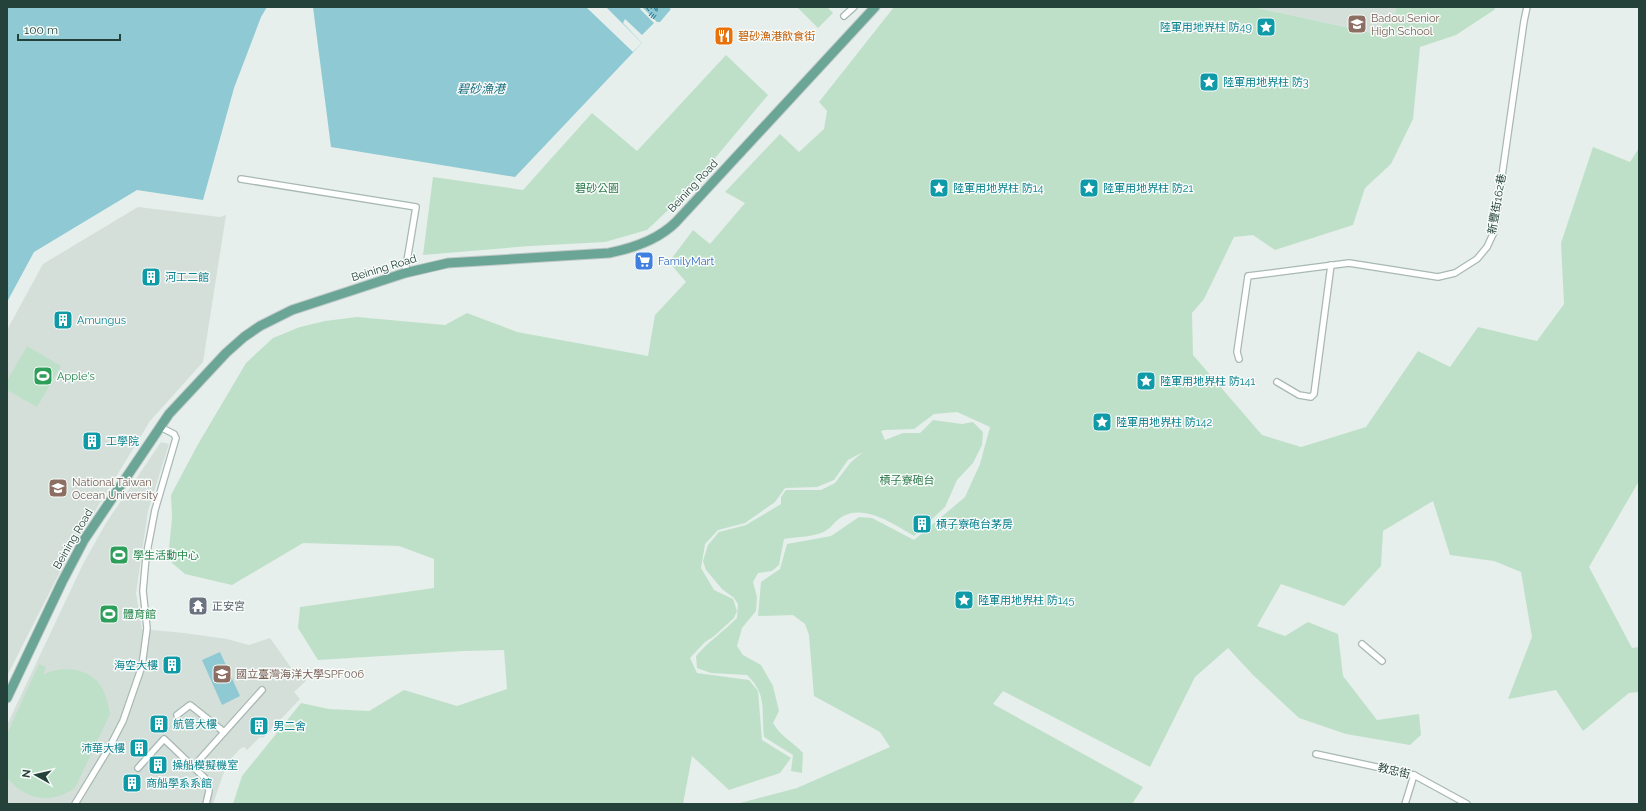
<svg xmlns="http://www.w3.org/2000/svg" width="1646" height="811" viewBox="0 0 1646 811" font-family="Raleway,'Noto Sans TC',sans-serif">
<rect width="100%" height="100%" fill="#e6efeb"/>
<!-- built -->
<g fill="#d4dfda">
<path d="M1253 7H1396V12L1373 33Z"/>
<path d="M138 207 220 217 226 215 203 362 150 421 69 554 7 676V330L43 264Z"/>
<path d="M161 442 169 444 148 511 136 593 142 629 184 633 227 639 249 645 270 638 292 669 306 681 294 692 300 699 263 738 260 737 247 750 244 747 240 749 227 763 213 804H7V725L83 564 106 523Z"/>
</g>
<!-- green -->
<g fill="#bfe0c8">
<path d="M797 7H827L833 13 818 28Z"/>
<path d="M894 7H1253L1373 33 1396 12V7H1496L1494 10 1456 35 1420 47 1413 119 1391 164 1365 188 1353 225 1275 250 1253 235 1234 237 1204 299 1192 313 1193 355 1262 435 1301 447 1366 427 1418 351 1450 367 1478 327 1537 341 1564 304 1561 243 1593 147 1630 162 1639 148V481L1589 567 1632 648 1639 647V692L1629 693 1583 731 1556 690 1508 699 1532 637 1521 572 1494 561 1450 555 1433 501 1383 531 1381 566 1344 606 1281 584 1257 626 1285 636 1308 622 1338 634 1343 676 1377 720 1419 714 1421 735 1410 745 1346 734 1299 718 1253 675 1228 648 1195 677 1150 767 1003 691 993 704 1143 787 1132 804H739L740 803 797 788 890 747 880 732 814 696 809 635 805 624 793 615 758 616 761 582 780 569 787 544 831 536 859 517 872 518 914 540 965 497 980 464 990 427 957 412 934 414 914 429 885 430 881 431 885 440 903 433H920L933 420 962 424 973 422 983 432 982 445 973 463 957 480 945 507 914 536C895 525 863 502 840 518 833 523 830 530 821 533 810 537 796 537 784 539L779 565 772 571 758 573 753 582 757 597 756 611 742 628 737 646 743 655 761 665 773 686 779 711 773 723C780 736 793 742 803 753L802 773 791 771 793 755 764 737C761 711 768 695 747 675L711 673 697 668 696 656C708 642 724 631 737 618L738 604 734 598 722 589 706 570 703 561 708 545 719 532 746 525 781 504V497L786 490H821L835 483 851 462 863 452 848 460 834 480 817 487 785 488 775 502 745 523 718 530 705 544 701 568 714 590 733 599 737 611 734 618 713 637 705 642 690 658 697 673 749 680 758 691 762 740 791 758 780 773 729 790 692 756 683 804H233L242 776 301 703 329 709 369 711 404 690 457 706 507 689 504 650 463 651 318 660 298 628 300 607 434 588V559L399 546 303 543 232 585 185 574 172 563 169 548 172 518 171 495 197 446 246 363 273 338 300 327 325 321 357 317 445 325 467 313 517 332 648 356 655 315 686 282 669 262 693 230 710 244 745 203 725 192 780 134 799 152 824 129 827 111 819 102Z"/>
<path d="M726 55 768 95 684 195 647 230 605 242 530 246 423 255 433 177 523 190 592 113 637 151Z"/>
<path d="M27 346 61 366 37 407 7 390V381Z"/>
<path d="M39 664 46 667 43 675C59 666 82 667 96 680 105 689 108 702 110 714L75 788C50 805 26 800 7 778V734Z"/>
</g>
<!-- water -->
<g fill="#8ec9d4">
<path d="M7 7H267L261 17 234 88 203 200 137 190 34 252 7 302Z"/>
<path d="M313 7H641L640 9 654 23 642 35 625 19 623 23 642 43 515 177 331 147Z"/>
<path d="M642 7H668L671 9 660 22H657Z"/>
<path d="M220 652 240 696 222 705 202 660Z"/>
</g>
<!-- pier -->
<path fill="#e6efeb" d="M586 7H606L642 43 633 52Z"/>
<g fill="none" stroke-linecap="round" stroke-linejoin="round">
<!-- ferry -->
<g stroke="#1c6f80" stroke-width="1" stroke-dasharray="5 4" stroke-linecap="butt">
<path d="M646 7 649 11 647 14"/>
<path d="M649 16 653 11 650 7"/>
<path d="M651 18 656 11 654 7"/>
<path d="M653 19 657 14V7"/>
</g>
<defs>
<g id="street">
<path d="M844 16 854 7"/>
<path d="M241 179 416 207 405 273"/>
<path d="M1239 359 1237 352 1248 276 1349 263 1438 277 1455 273 1477 259 1487 247 1494 232 1524 21 1527 7"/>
<path d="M1277 382 1299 395 1311 397 1314 394 1331 265"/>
<path d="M1362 644 1382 661"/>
<path d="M177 715 190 705 224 732"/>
<path d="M1316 754 1414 775 1467 804"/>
<path d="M193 767 262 690"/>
<path d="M138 768 164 739 208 781 209 791 206 804"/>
<path d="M75 804 109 748 123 721 142 666 147 628 143 591 146 557 155 510 176 438 174 434 160 427"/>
<path d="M1405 804 1414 775"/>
</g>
<path id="primary" d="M7 698 62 582 84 540 169 414 226 353 244 337 260 326 292 310 405 273 448 263 609 253C634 248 658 240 676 222L875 7"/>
</defs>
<!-- street casing -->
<use href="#street" stroke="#a8b8b2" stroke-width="8"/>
<!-- primary casing -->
<use href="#primary" stroke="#c2cac8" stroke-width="11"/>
<!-- street -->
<use href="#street" stroke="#fff" stroke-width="5.5"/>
<!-- primary -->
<use href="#primary" stroke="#6aa596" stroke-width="9"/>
</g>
<!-- icons -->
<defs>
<symbol id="school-square" viewBox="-11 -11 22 22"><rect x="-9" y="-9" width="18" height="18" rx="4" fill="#8d6e63" stroke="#f7fbf9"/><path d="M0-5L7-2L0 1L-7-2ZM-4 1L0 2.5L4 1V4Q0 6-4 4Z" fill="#fff"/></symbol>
<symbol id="sight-square" viewBox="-11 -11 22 22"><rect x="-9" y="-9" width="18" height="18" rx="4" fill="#0f9aa8" stroke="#f7fbf9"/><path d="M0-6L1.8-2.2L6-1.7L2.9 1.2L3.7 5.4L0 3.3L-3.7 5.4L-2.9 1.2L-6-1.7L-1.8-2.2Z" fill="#fff"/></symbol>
<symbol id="restaurant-square" viewBox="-11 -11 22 22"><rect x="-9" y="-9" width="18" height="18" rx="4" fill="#e8710a" stroke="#f7fbf9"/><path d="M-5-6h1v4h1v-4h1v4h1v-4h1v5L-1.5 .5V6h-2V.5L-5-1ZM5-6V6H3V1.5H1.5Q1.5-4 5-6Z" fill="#fff"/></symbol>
<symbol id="supermarket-square" viewBox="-11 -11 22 22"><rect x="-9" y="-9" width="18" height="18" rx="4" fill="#3f7fe0" stroke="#f7fbf9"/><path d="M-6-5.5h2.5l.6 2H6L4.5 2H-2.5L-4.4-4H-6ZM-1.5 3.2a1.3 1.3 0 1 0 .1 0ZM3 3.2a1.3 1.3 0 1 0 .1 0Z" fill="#fff"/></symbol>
<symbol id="building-square" viewBox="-11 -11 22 22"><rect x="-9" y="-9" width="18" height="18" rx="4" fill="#0f9aa8" stroke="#f7fbf9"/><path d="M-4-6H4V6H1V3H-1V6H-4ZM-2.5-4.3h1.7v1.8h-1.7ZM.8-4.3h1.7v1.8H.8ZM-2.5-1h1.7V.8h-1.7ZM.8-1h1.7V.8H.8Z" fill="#fff"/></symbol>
<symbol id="stadium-square" viewBox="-11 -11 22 22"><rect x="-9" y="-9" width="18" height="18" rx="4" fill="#2e9e5b" stroke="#f7fbf9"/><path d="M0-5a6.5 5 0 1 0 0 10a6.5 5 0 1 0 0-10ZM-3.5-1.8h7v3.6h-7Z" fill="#fff"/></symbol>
<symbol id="university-square" viewBox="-11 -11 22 22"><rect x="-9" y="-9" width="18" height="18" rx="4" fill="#8d6e63" stroke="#f7fbf9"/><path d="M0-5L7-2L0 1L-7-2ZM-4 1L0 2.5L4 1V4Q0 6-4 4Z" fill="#fff"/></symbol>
<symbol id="temple-square" viewBox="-11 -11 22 22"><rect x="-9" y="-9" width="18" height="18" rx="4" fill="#6b7280" stroke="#f7fbf9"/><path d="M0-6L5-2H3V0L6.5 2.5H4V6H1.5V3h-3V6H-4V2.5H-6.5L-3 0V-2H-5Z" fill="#fff"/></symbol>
</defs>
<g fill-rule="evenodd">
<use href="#school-square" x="1346" y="13" width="22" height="22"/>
<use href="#sight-square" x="1255" y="16" width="22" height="22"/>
<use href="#restaurant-square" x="713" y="25" width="22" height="22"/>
<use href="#sight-square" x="1198" y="71" width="22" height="22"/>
<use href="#sight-square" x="928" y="177" width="22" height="22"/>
<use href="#sight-square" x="1078" y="177" width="22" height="22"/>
<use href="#supermarket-square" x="633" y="250" width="22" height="22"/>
<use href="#building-square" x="140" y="266" width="22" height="22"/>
<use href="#building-square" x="52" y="309" width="22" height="22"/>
<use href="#stadium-square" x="32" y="365" width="22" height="22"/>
<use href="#sight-square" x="1135" y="370" width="22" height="22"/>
<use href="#sight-square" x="1091" y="411" width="22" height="22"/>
<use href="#building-square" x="81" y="430" width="22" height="22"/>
<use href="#university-square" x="47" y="477" width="22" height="22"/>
<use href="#building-square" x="911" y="513" width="22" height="22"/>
<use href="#stadium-square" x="108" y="544" width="22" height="22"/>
<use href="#sight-square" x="953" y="589" width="22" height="22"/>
<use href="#temple-square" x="187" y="595" width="22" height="22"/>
<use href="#stadium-square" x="98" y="603" width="22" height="22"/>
<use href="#building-square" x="161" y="654" width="22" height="22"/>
<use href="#university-square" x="211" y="663" width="22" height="22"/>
<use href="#building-square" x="148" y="713" width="22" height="22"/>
<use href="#building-square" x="248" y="715" width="22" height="22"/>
<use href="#building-square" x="128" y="737" width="22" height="22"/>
<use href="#building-square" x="147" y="754" width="22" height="22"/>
<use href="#building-square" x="121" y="772" width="22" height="22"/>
</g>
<g text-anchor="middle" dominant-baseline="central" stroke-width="3" stroke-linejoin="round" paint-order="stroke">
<!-- education labels -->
<g font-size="11" fill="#785e54" stroke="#f7fbf9" text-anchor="start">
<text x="1371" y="18">Badou Senior<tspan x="1371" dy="13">High School</tspan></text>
<text x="72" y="482">National Taiwan<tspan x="72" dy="13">Ocean University</tspan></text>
<text x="236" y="674">國立臺灣海洋大學SPF006</text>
</g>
<!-- culture labels -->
<g font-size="11" fill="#0d838f" stroke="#f7fbf9" text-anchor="start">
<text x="1252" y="27" text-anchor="end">陸軍用地界柱 防49</text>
<text x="1223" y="82">陸軍用地界柱 防3</text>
<text x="953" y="188">陸軍用地界柱 防14</text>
<text x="1103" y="188">陸軍用地界柱 防21</text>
<text x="165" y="277">河工二館</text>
<text x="77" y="320">Amungus</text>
<text x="1160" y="381">陸軍用地界柱 防141</text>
<text x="1116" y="422">陸軍用地界柱 防142</text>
<text x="106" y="441">工學院</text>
<text x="936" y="524">槓子寮砲台茅房</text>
<text x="978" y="600">陸軍用地界柱 防145</text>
<text x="158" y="665" text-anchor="end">海空大樓</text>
<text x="173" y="724">航管大樓</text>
<text x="273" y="726">男二舍</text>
<text x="125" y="748" text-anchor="end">沛華大樓</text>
<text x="172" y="765">操船模擬機室</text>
<text x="146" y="783">商船學系系館</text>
</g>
<!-- food labels -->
<g font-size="11" fill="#c56008" stroke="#f7fbf9" text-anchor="start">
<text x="738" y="36">碧砂漁港飲食街</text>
</g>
<!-- street labels -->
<g font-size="11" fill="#24423a" stroke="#f7fbf9">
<text transform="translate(693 186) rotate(-47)">Beining Road</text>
<text transform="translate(1497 204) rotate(-80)">新豐街162巷</text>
<text transform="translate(384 268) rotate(-17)">Beining Road</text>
<text transform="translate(73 539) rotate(-60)">Beining Road</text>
<text transform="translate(1394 771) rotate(13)">教忠街</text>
</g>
<!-- park labels -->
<g font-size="11" fill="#2d7a4b" stroke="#f7fbf9">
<text x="597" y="188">碧砂公園</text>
<text x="907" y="480">槓子寮砲台</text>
</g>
<!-- shop labels -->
<g font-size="11" fill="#366cbe" stroke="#f7fbf9" text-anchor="start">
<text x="658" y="261">FamilyMart</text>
</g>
<!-- leisure labels -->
<g font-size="11" fill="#27864d" stroke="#f7fbf9" text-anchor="start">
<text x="57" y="376">Apple's</text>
<text x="133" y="555">學生活動中心</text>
<text x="123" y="614">體育館</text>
</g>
<!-- worship labels -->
<g font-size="11" fill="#5b616d" stroke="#f7fbf9" text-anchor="start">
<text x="212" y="606">正安宮</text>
</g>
<!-- water labels -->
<g font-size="12" font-style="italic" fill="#1c6f80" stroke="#f7fbf9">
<text x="481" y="89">碧砂漁港</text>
</g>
</g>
<!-- border -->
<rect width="1646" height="811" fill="none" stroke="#24423a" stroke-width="16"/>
<!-- north arrow -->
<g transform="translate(36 775) rotate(278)" stroke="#f7fbf9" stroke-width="3" paint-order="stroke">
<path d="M0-3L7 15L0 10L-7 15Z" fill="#24423a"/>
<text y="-6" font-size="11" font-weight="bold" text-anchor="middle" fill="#24423a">N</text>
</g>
<!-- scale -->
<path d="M18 34v6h102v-6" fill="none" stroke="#24423a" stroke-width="2"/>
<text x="24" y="34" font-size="12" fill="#24423a" stroke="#f7fbf9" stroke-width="3" paint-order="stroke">100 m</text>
</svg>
